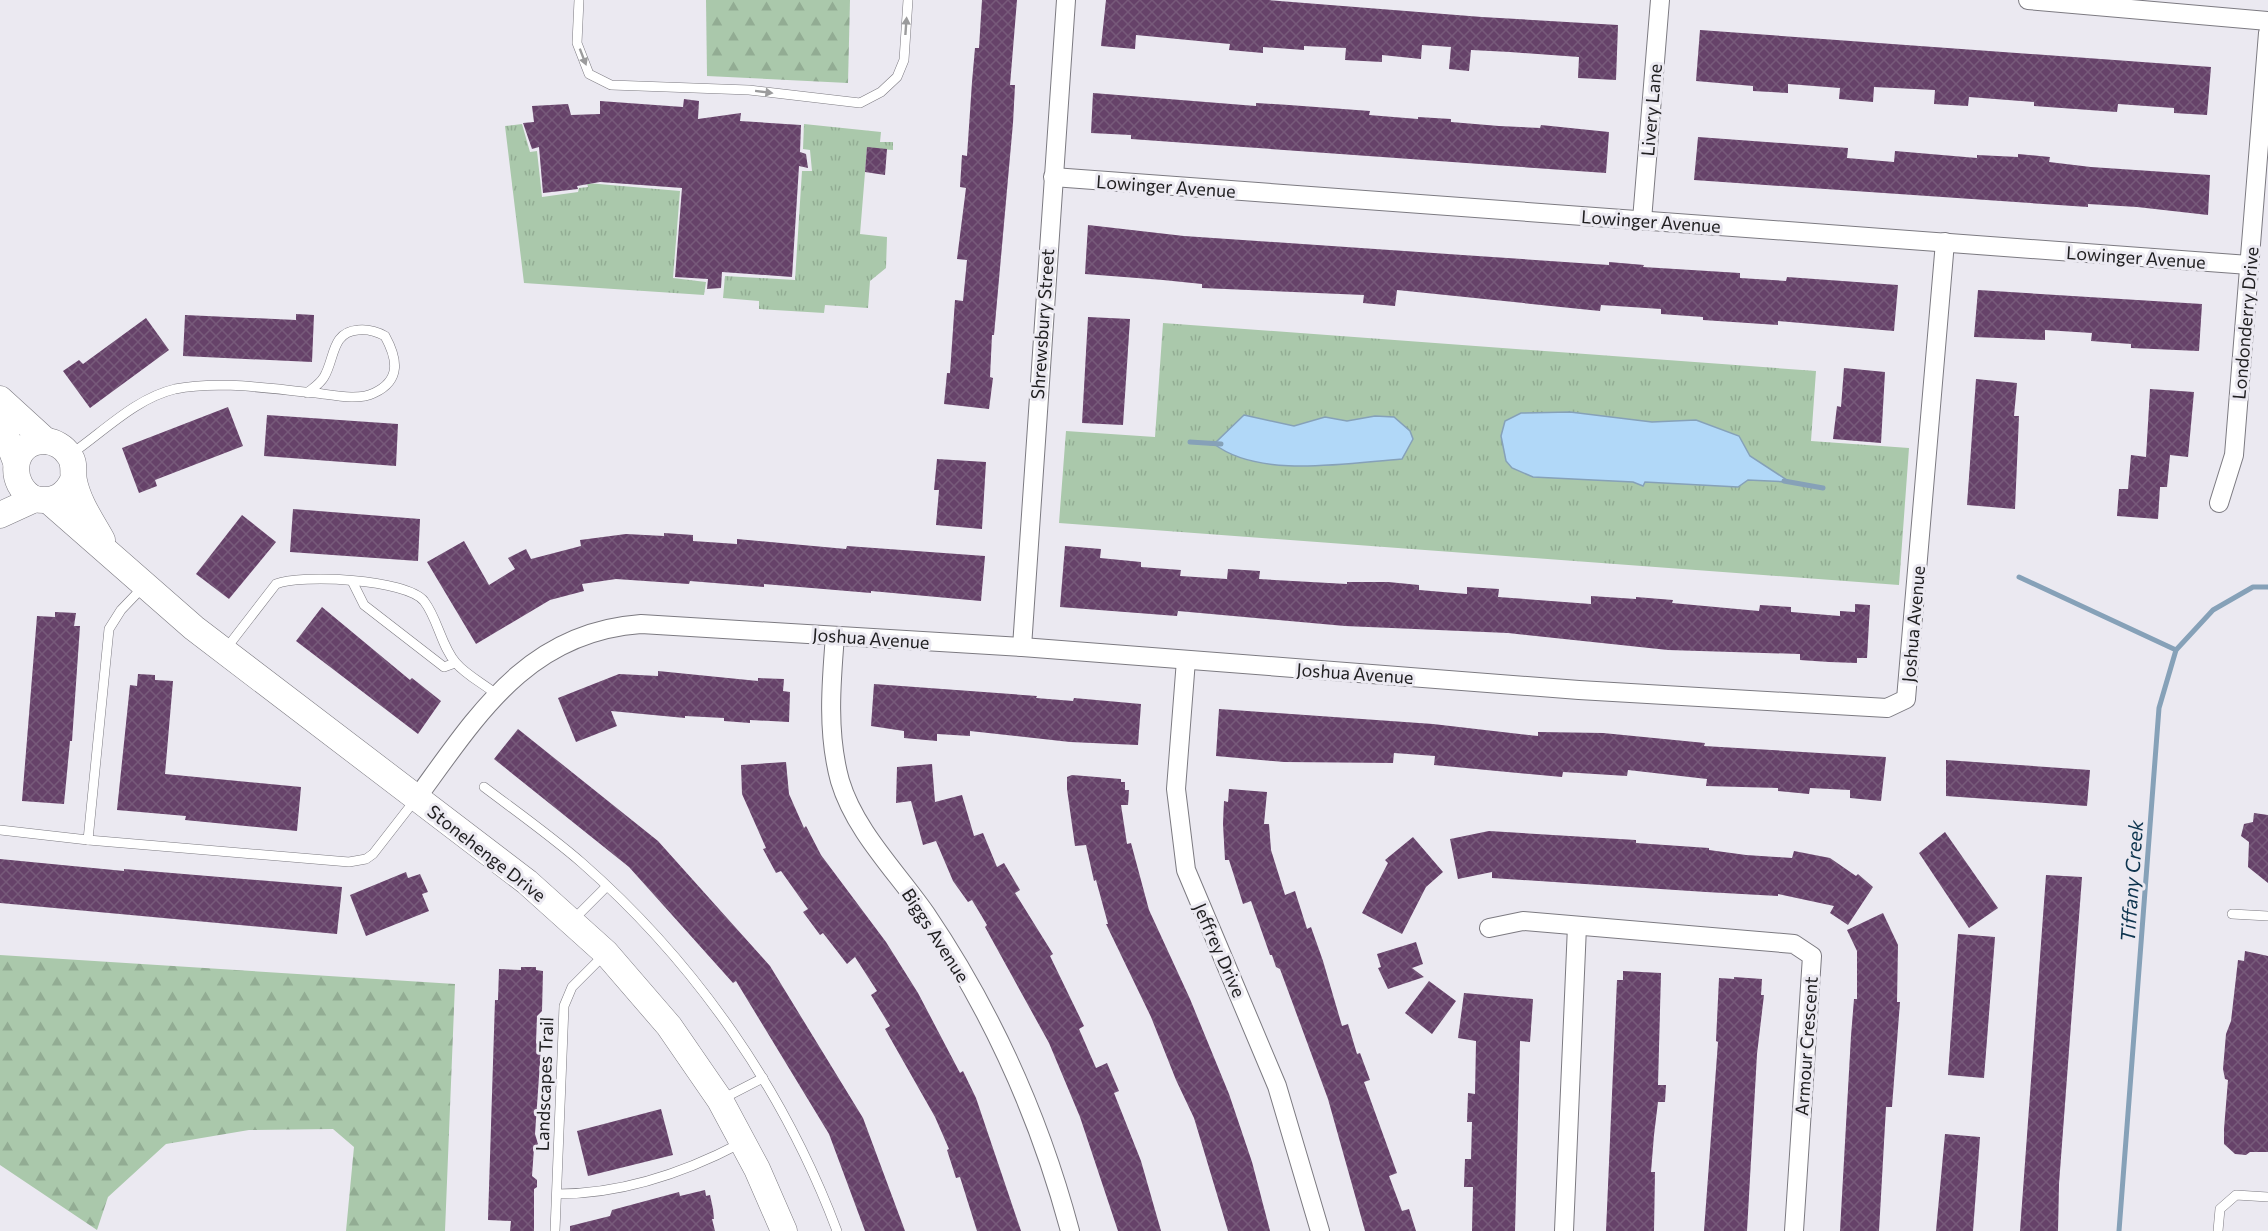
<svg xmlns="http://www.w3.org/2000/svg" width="2268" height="1231" viewBox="0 0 2268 1231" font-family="Commissioner,sans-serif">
<defs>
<pattern id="grass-tufts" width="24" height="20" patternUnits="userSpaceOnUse" patternTransform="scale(1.5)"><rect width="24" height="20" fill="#aac8ab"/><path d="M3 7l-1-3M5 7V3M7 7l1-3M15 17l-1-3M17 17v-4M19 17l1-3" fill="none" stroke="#92ac93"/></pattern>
<pattern id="forest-firs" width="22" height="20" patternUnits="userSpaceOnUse" patternTransform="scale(1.5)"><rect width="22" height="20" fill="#aac8ab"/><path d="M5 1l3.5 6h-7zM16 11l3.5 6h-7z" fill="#92ac93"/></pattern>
<pattern id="building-cross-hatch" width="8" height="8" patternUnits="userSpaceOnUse" patternTransform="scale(1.5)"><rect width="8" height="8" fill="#664269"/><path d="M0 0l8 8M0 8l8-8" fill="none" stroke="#775a7a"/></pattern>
</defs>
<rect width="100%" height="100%" fill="#ebe9f1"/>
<!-- grass -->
<g fill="url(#grass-tufts)">
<path d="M522 124 530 152 537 151 542 197 578 192 579 188 588 187 587 183 680 191 673 278 706 282 704 295 524 283 505 126Z"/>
<path d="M804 124 881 132 880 142H893V150L867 148 860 234 887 237 886 268 870 281 868 308 825 305 824 313 759 309V301L723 298 725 276 795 280 802 171H812L810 150 803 149Z"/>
<path d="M1163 323 1816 371 1811 441 1909 448 1899 585 1059 523 1066 431 1155 437Z"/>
</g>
<!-- forest -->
<g fill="url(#forest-firs)">
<path d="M706 0H850L848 83 707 76Z"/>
<path d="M0 955 455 984 445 1231H346L354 1147 333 1129 249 1130 166 1144 108 1197 97 1230 0 1165Z"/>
</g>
<!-- water -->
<g fill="#b1d8f8" stroke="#86a1b8" stroke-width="1.5">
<path d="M1570 412 1652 422 1696 420 1739 436 1750 456 1790 482 1748 480 1738 487 1645 482 1643 486 1633 482 1533 477 1512 468 1506 461 1501 436 1505 421 1521 413Z"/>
<path d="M1244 415 1294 426 1325 417 1347 421 1375 416 1394 417 1410 431 1413 439 1402 459C1347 463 1260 479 1214 444Z"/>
</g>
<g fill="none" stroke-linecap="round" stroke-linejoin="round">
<!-- stream -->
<g stroke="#86a1b8" stroke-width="5">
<path d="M1190 442 1221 444"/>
<path d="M1784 481 1823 488"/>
<path d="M2019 577 2176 650"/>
<path d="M2119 1231 2159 708 2176 650 2213 610 2253 587H2268"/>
</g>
</g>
<!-- building -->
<g fill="url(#building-cross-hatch)">
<path d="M982 0H1017L1010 85H1015L1013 123 994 335H992L990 377 993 378 989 409 944 404 947 373H950L955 300 963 301 967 260 957 259 966 188 960 187 962 155 967 156 972 82 975 48H979Z"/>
<path d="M1106 0H1268L1482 17 1618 25 1616 80 1578 78 1579 57 1510 52 1471 50 1469 71 1449 69 1451 47 1422 45 1421 59 1382 55V62L1345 60 1346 48 1304 46V50L1263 47V53L1229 50 1230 44 1136 35 1135 49 1101 46Z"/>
<path d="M1700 30 2211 67 2207 115 2174 113V108L2118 104 2117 112 2034 106V102L1969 97 1968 106 1934 104 1935 90 1874 87 1873 102 1839 99 1840 88 1788 84V93L1753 91V86L1696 81Z"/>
<path d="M1093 93 1256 106V103L1289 105 1370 111 1369 115 1418 119V117L1451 119V122L1499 126 1540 128 1541 125 1609 132 1606 173 1173 142 1131 139V135L1091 133Z"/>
<path d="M684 99 699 101 698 119 741 113 740 121 801 125 800 152 806 154 808 168 799 166 792 277 722 272 721 288 707 289 708 279 675 277 682 188 600 182 577 186 578 189 543 193 539 147 532 149 523 123 534 122 532 106 568 104 571 115 600 114V101L683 107Z"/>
<path d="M1698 137 1848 148 1847 158 1894 162 1895 151 1977 158V155L2018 157V154L2050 157 2049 162 2091 167 2210 175 2208 215 2137 207 2088 204V207L1694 180Z"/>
<path d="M867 147 887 149 885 175 865 172Z"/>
<path d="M1088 225 1184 236 1609 265V262L1644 265 1643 267 1740 273V278L1786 281 1787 277 1898 285 1894 331 1778 321V325L1703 320V317L1661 314V309L1601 305 1600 311 1397 290 1395 306 1363 303 1364 295 1202 288V284L1163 280 1085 274Z"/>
<path d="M1978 290 2202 304 2199 351 2131 348V344L2091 341 2092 333 2045 330V340L1974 337Z"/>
<path d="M296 314 314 315 312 362 183 356 185 315 296 320Z"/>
<path d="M1088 317 1130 319 1123 425 1082 423Z"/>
<path d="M146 318 169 350 90 408 63 371 79 360 83 364Z"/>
<path d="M1844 368 1885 372 1881 443 1833 439 1837 406 1841 407Z"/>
<path d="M1976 379 2017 383 2014 416H2019L2015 509 1967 505Z"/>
<path d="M2150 389 2194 392 2188 457 2170 455 2167 487H2160L2158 519 2117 516 2119 489H2128L2131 455 2146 457Z"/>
<path d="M228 407 243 446 155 480 157 486 139 493 122 448Z"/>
<path d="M267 415 398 424 396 466 264 456Z"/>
<path d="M937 459 986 462 982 529 936 525 939 490H934Z"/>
<path d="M293 509 420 519 418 561 290 552Z"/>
<path d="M242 515 276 542 229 599 196 574Z"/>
<path d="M664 533 693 535V541L737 544V539L846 549 847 546 985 556 981 601 871 591V593L764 584V587L690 581 689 584 616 579 582 584 584 591 550 600 476 644 427 562 464 541 489 585 515 569 508 558 526 549 531 559 581 546 580 540 626 534 664 536Z"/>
<path d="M1065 546 1101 549 1100 558 1141 562V567L1181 570 1180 576 1227 579 1228 569 1260 571 1259 579 1347 584V582H1388L1419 585V590L1467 594V587L1499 589 1498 597 1591 604V596L1636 599V597L1673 600 1672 603 1759 611 1760 605 1791 607V612L1840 616V611L1855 612V604L1870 605 1867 658H1857V663L1829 662 1800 660V654L1668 650 1508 633 1345 626 1178 611 1177 616 1060 607Z"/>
<path d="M322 607 410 680 412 678 441 701 418 734 296 641Z"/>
<path d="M55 612 76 613 74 626H80L72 741H70L64 804 22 801 37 616 55 617Z"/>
<path d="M658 671 758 681V678L784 679 783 691 790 692 789 722 750 720V723L724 721V718L685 716V718L611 711 617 726 576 742 558 698 619 674 658 676Z"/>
<path d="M138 674 155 675V680L173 681 165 774 301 787 297 831 185 820 186 816 117 810 130 685 137 686Z"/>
<path d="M874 684 1037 696 1036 698 1073 701 1074 698 1141 704 1138 745 1070 742 970 731V736L937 734V741L904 738V731L871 726Z"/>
<path d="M1219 709 1433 724 1538 736V732L1603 733 1705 743 1704 746 1886 757 1881 801 1850 798V790L1810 788 1809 794 1778 791V788L1706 786 1707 779 1628 770 1627 776 1563 772 1562 777 1434 765 1435 756 1394 753 1393 763 1284 762 1216 756Z"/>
<path d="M518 729 658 841 770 966 863 1118 905 1231H865L829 1134 736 981 733 983 629 867 494 759Z"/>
<path d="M1946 760 2090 770 2087 806 1946 796Z"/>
<path d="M786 762 789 794 804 828 806 826 821 855 886 942 918 993 960 1073 963 1071 976 1098 1021 1231H977L960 1177 956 1178 947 1150 949 1149 935 1117 885 1029 890 1026 871 995 877 991 855 957 847 964 823 933 820 935 803 912 808 909 781 871 776 873 763 849 766 848 742 794 741 765Z"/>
<path d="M932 764 935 802 962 795 974 836 983 833 997 867 1004 863 1020 890 1015 893 1053 954 1050 956 1084 1026 1079 1029 1096 1068 1107 1063 1119 1091 1114 1093 1141 1161 1161 1231H1118L1080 1117 1049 1043 985 927 987 925 972 900 968 902 953 881 936 841 923 845 911 801 896 803 897 767Z"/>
<path d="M1072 775 1121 779V782H1125V790H1129L1128 805H1121L1127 844 1131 843 1149 910 1190 999 1229 1094 1252 1162 1270 1231H1228L1194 1118 1176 1080 1151 1017 1106 924H1108L1096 880 1094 881 1086 845 1075 846 1067 789V777Z"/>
<path d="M1229 789 1267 792 1264 824H1269L1271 850 1285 895 1295 891 1307 929 1311 927 1323 961 1342 1026 1348 1024 1357 1054 1360 1053 1370 1080 1364 1082 1397 1173 1389 1176 1402 1211 1409 1209 1416 1231H1365L1328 1099 1280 969 1276 967 1272 955H1270L1251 901 1243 904 1229 860H1225L1223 824 1224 801 1228 802Z"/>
<path d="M2254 813 2268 815V883L2248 867 2249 842 2241 836 2244 824 2253 822Z"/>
<path d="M1489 831 1636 840V843L1709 848V850L1746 855 1792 858 1794 851 1830 858 1856 876 1858 874 1873 887 1848 925 1830 913 1834 906 1778 894V896L1706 892 1492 878V872L1458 879 1450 839Z"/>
<path d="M1945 832 1998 908 1969 928 1919 853Z"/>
<path d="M1413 837 1443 872 1426 887 1402 934 1362 913 1388 863 1385 860Z"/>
<path d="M0 859 124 871V869L342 887 337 934 0 903Z"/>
<path d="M406 872 408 878 420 874 428 892 422 894 429 911 366 936 350 895Z"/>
<path d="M2046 875 2082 877 2059 1184 2058 1231H2020Z"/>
<path d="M1883 913 1898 945 1897 1002H1900L1892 1107H1886L1879 1231H1840L1851 1036 1854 999H1857V951L1847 930Z"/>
<path d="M1958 934 1995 937 1984 1078 1948 1075Z"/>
<path d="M1416 942 1423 964 1412 968 1424 977 1388 989 1378 968 1381 967 1377 954Z"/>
<path d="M2245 951 2268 956V1152H2250L2246 1155 2235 1154 2224 1144V1129L2228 1080 2225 1079 2223 1069 2226 1034 2231 1021 2238 960 2244 961Z"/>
<path d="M521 967H536V970L543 971 542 1011 537 1016 536 1043 541 1048 535 1134 538 1144 534 1148 532 1176 537 1180V1187L534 1189V1231H510L511 1221 488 1220 495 1000H498L499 969 521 970Z"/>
<path d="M1623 971 1661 973 1658 1085H1666L1665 1102H1658L1654 1135 1651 1172H1655L1654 1231H1606L1617 980H1623Z"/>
<path d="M1734 977 1762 979 1761 995H1764L1757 1054 1747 1231H1704L1718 1042 1716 1041 1719 978 1734 979Z"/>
<path d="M1429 981 1456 1001 1432 1034 1405 1013Z"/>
<path d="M1464 993 1533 999 1530 1042 1520 1041 1515 1231H1472L1473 1187H1464L1465 1159H1471L1472 1122H1467L1468 1093 1475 1094 1476 1041 1458 1038Z"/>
<path d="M661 1109 673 1155 588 1176 577 1131Z"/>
<path d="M1945 1134 1980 1137 1973 1231H1936Z"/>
<path d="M705 1190 706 1196 710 1195 713 1209 714 1219H712L715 1231H570V1226L610 1216 612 1210 679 1192 680 1196Z"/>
</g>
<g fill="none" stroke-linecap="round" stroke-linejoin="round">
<defs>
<g id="lane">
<path d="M579 0 577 43 589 74 611 85 749 90 860 103 881 92 897 77 904 60 908 0"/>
<path d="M71 454C103 432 136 398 175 389 219 380 271 389 316 393 333 395 358 401 374 393 402 380 397 358 385 336 376 331 368 329 358 330 331 332 335 359 324 377 320 384 313 388 307 393"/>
<path d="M352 581 364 605 444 667 455 663"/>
<path d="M225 650 276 584C301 574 406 579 424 601 438 619 441 646 456 663 466 675 484 684 496 694"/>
<path d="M484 787C517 812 551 836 582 863 696 963 784 1090 837 1231"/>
<path d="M0 830 88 840 349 862 366 859 373 854 415 800"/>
<path d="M88 840 109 629 121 610 144 586"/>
<path d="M2232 914 2268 916"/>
<path d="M572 921 606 887"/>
<path d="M722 1099 763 1078"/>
<path d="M557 1194C622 1194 684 1173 741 1143"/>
<path d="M555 1231 564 1006 572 987 604 955"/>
<path d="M2218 1231 2220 1209 2236 1195 2268 1197"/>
</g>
<g id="street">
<path d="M2028 0 2268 21"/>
<path d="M1053 177 2249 265"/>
<path d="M1642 220 1660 0"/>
<path d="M2219 503 2234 455 2268 33"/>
<path d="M835 636C831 684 827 734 840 781 855 831 896 871 926 914 991 1010 1040 1119 1070 1231"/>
<path d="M1022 647 1066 0"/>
<path d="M1186 660 1176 789 1186 870 1277 1086 1320 1231"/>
<path d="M416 799C477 716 527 632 641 624L1022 647 1579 690 1887 708 1906 699 1945 242"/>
<path d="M1489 928 1523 921 1794 944 1812 956 1794 1231"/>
<path d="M1564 1231 1577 926"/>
</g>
<g id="secondary">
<path d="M0 399 46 441"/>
<path d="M0 420 16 462"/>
<path d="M73 480C66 496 53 503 35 499 7 486 10 440 46 441 55 442 64 447 69 455 76 464 72 472 74 481 78 502 92 522 102 540"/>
<path d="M49 501 194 628 527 882 606 953 669 1026 720 1100 757 1169 784 1231"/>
<path d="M0 515 35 499"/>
</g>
</defs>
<!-- lane casing -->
<use href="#lane" stroke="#7c7a81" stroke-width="10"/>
<!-- street casing -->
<use href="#street" stroke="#7c7a81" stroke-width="20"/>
<!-- secondary casing -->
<use href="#secondary" stroke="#7c7a81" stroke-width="27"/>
<!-- lane -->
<use href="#lane" stroke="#fff" stroke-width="9"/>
<!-- street -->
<use href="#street" stroke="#fff" stroke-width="18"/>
<!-- secondary -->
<use href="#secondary" stroke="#fff" stroke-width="26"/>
</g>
<!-- one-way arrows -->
<defs><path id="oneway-solid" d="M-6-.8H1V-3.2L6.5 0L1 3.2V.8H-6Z" transform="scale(1.5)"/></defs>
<g fill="#9b9b9c">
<use href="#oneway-solid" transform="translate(906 26) rotate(-86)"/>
<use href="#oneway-solid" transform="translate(583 57) rotate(69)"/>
<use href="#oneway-solid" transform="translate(764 92) rotate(7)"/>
</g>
<g text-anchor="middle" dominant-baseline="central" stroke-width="6" stroke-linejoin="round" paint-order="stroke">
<!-- street labels -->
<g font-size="18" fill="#212022" stroke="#ebe9f1">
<text transform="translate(1651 110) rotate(-85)">Livery Lane</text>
<text transform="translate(1166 186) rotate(4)">Lowinger Avenue</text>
<text transform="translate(1651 221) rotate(4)">Lowinger Avenue</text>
<text transform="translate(2136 257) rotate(4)">Lowinger Avenue</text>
<text transform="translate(2245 323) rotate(-85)">Londonderry Drive</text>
<text transform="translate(1042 324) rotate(-86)">Shrewsbury Street</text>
<text transform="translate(1913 624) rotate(-85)">Joshua Avenue</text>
<text transform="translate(871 638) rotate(4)">Joshua Avenue</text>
<text transform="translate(1355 673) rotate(4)">Joshua Avenue</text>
<text transform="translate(487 853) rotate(38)">Stonehenge Drive</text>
<text transform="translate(936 935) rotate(57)">Biggs Avenue</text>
<text transform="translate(1220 950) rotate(66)">Jeffrey Drive</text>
<text transform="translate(1806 1046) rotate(-86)">Armour Crescent</text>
<text transform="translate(544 1084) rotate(-88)">Landscapes Trail</text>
</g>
<!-- water labels -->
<g font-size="20" font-style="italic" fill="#0d344e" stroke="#ebe9f1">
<text transform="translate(2131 881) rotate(-86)">Tiffany Creek</text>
</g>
</g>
</svg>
